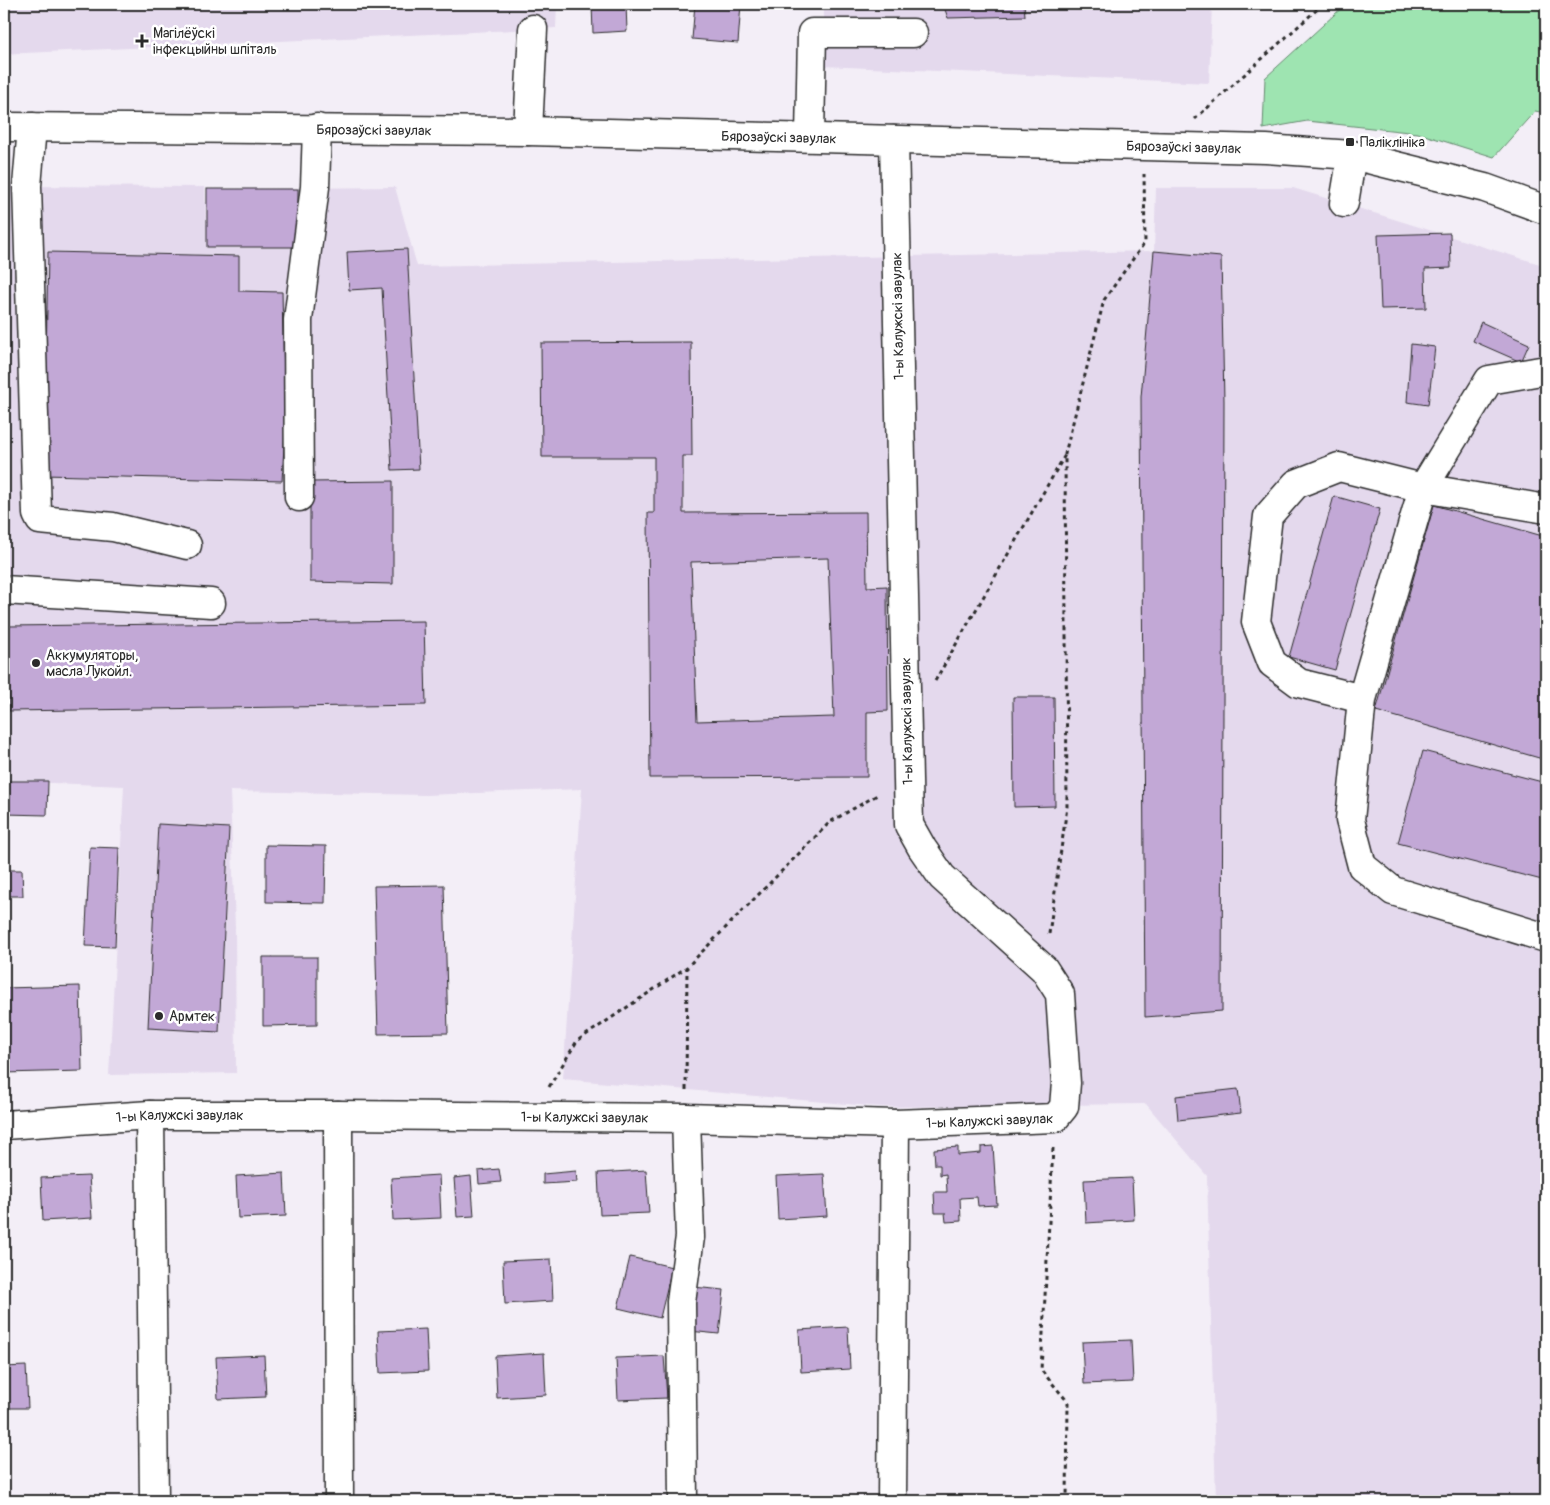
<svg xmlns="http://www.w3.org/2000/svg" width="1550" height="1505" viewBox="0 0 1550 1505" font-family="Pangolin,sans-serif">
<rect width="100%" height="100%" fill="#f3eef7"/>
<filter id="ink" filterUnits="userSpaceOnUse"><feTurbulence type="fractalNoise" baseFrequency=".02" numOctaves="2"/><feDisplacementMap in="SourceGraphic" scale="10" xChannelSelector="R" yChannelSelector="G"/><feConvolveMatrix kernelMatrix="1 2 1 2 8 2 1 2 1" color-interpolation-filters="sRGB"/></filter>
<g filter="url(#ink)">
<!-- built -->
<g fill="#e4d9ed">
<path d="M4 4H557L556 28 4 54Z"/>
<path d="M824 4H1212L1209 83 823 66Z"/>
<path d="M10 186 205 187 206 226 207 189 395 187 417 266 1154 251 1156 188H1293L1546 266V1501H1216L1207 1176 1146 1104 881 1107 563 1079 582 789 425 795 230 791 235 928 236 1073 109 1075 124 786 4 781V198H10Z"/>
</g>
<!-- green -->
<path fill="#9ee4b1" stroke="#64886e" d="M1346 4H1546V113L1535 111 1494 157 1418 133 1307 121 1263 129 1265 78Z"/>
<!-- building -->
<g fill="#c2a8d6" stroke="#2b2b2b" fill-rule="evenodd">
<path d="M592 4H626L627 31 593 33Z"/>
<path d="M695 4H741L738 43 692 39Z"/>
<path d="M943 4H1024L1025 16 948 18Z"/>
<rect x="207" y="189" width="91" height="58"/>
<path d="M1450 233 1451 268 1425 269 1426 308 1381 309 1378 235Z"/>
<path d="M407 249 419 469 392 470 382 288 349 290 347 252Z"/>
<path d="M1154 251 1221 257 1224 401 1222 1011 1145 1017 1141 397Z"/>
<path d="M48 252 239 256V291L282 292 285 428 282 481 44 475Z"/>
<path d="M1481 322 1529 344 1521 362 1473 341Z"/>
<path d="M691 342 692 456H683V513L866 512 867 587 887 586 888 711 867 712V777L650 778 648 513H654V457H542L541 343ZM828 558 834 717 697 721 691 562Z"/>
<path d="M1411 344 1435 347 1428 405 1407 402Z"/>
<path d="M393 481V584L310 582V482Z"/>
<path d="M1334 496 1380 509 1335 670 1289 657Z"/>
<path d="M1434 505 1546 537V760L1376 711Z"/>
<path d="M424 621 426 705 9 711 8 626Z"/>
<path d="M1013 697H1054L1055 806 1014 807Z"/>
<path d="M1423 751 1546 783V881L1398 843Z"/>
<path d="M4 781H48L47 815 4 814Z"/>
<path d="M158 824 229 828 219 1032 148 1028Z"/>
<path d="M266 845 326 846 325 903 266 902Z"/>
<path d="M90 847 119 848 115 947 85 946Z"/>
<path d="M4 870H22L23 896H4Z"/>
<path d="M444 885 448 1033 378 1034 374 886Z"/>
<path d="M263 957H317V1025L263 1026Z"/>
<path d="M80 986 82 1071 4 1073V988Z"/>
<path d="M1238 1089 1241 1113 1178 1120 1176 1096Z"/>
<path d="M993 1146 997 1205 978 1206 977 1197 960 1198 961 1221 946 1222 945 1213H935L934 1192H947L946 1174 940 1175V1165H935L934 1149 958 1147V1155L981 1153V1147Z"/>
<path d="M499 1169 501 1182 479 1184 478 1171Z"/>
<path d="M646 1170 649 1213 600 1215 598 1173Z"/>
<path d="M576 1171 577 1182 543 1184V1174Z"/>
<path d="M284 1173 286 1216 238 1218 236 1176Z"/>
<path d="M824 1174 827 1216 778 1219 776 1176Z"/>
<path d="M439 1175 441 1218 393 1220 391 1178Z"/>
<path d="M89 1176 92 1218 43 1221 41 1178Z"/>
<path d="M471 1176 474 1216 457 1217 454 1178Z"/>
<path d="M1132 1178 1134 1220 1086 1223 1084 1180Z"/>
<path d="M630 1257 672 1267 660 1318 618 1308Z"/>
<path d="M551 1259 553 1301 505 1304 503 1261Z"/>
<path d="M693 1287 724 1290 719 1334 689 1331Z"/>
<path d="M848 1327 850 1369 801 1372 799 1330Z"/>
<path d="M426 1329 428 1371 380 1373 378 1331Z"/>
<path d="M1131 1340 1133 1382 1084 1384 1082 1342Z"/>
<path d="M544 1353 546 1395 497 1398 495 1356Z"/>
<path d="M264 1355 266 1397 218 1399 216 1357Z"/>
<path d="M664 1356 667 1398 618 1400 616 1358Z"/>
<path d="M26 1366 28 1408H4V1367Z"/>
<path d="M1178 1499V1501H1114Z"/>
<path d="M1040 1500V1501H957Z"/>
</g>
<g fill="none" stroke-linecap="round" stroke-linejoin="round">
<defs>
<g id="minor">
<path id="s1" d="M4 127 528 131 1266 149 1352 155 1485 188 1546 210"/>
<path d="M32 127 27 186 37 514 40 520 113 527 187 545"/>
<path d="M528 131 533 29"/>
<path d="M810 137 812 33H913"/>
<path d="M1344 203 1352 155"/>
<path d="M1546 370 1489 380 1423 488 1362 699 1350 820 1362 866 1393 891 1546 938"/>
<path d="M299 497 298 320 315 187 317 128"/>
<path d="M4 590 211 603"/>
<path d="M1362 699 1299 683 1272 663 1256 622 1268 516 1296 484 1339 467 1423 488 1546 509"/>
<path d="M150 1115 154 1501"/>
<path d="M338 1115 339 1501"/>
<path id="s2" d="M4 1125 150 1115H338L686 1118 895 1124 1055 1118 1064 1107 1066 1083 1060 994 1044 969 942 877 922 848 909 825 894 140"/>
<path d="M683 1501 681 1302 690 1237 686 1118"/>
<path d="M892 1501 895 1124"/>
</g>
</defs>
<!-- minor casing -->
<use href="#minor" stroke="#2b2b2b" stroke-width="31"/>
<!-- path -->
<g stroke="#2b2b2b" stroke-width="3" stroke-dasharray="4 4" stroke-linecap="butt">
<path d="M1195 119 1323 4"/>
<path d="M935 681 1065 455"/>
<path d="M1049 934 1067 807 1065 454 1104 300 1145 242 1144 174"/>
<path d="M549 1087 577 1041 687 967"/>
<path d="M686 1090 687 967 830 822 879 794"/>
<path d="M1053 1148 1041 1370 1068 1402 1067 1501"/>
</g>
<!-- minor -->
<use href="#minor" stroke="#fff" stroke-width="28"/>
</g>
</g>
<!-- markers -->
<g fill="#2b2b2b" stroke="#fff" stroke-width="2">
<path d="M139.5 33.5h5v5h5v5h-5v5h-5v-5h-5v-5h5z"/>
<rect x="1345" y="137" width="10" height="10" rx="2.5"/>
<circle cx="36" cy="663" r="5"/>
<circle cx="159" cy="1016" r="5"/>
</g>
<g text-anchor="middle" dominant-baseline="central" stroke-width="5" stroke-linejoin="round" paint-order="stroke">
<!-- poi labels -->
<g font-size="14" fill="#2b2b2b" stroke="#fff" text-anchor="start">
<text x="153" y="33">Магілёўскі<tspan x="153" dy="16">інфекцыйны шпіталь</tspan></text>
<text x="1360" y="142">Паліклініка</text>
<text x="46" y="655">Аккумуляторы,<tspan x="46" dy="16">масла Лукойл.</tspan></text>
<text x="169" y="1016">Армтек</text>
</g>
<!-- street labels -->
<g font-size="14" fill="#2b2b2b" stroke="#fff">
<text stroke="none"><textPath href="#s1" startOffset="370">Бярозаўскі завулак</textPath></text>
<text stroke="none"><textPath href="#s1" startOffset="775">Бярозаўскі завулак</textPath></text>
<text stroke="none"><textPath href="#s1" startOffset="1180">Бярозаўскі завулак</textPath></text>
<text transform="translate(898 316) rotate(-91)">1-ы Калужскі завулак</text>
<text transform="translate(907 721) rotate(-91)">1-ы Калужскі завулак</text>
<text stroke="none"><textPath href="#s2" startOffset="176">1-ы Калужскі завулак</textPath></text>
<text stroke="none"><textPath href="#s2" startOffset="581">1-ы Калужскі завулак</textPath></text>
<text stroke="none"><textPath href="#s2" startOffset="986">1-ы Калужскі завулак</textPath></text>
</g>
</g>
<!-- margin -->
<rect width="1550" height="1505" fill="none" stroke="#fff" stroke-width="20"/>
<rect x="10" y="10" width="1530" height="1485" fill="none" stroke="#2b2b2b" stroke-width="2" filter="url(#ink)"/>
</svg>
